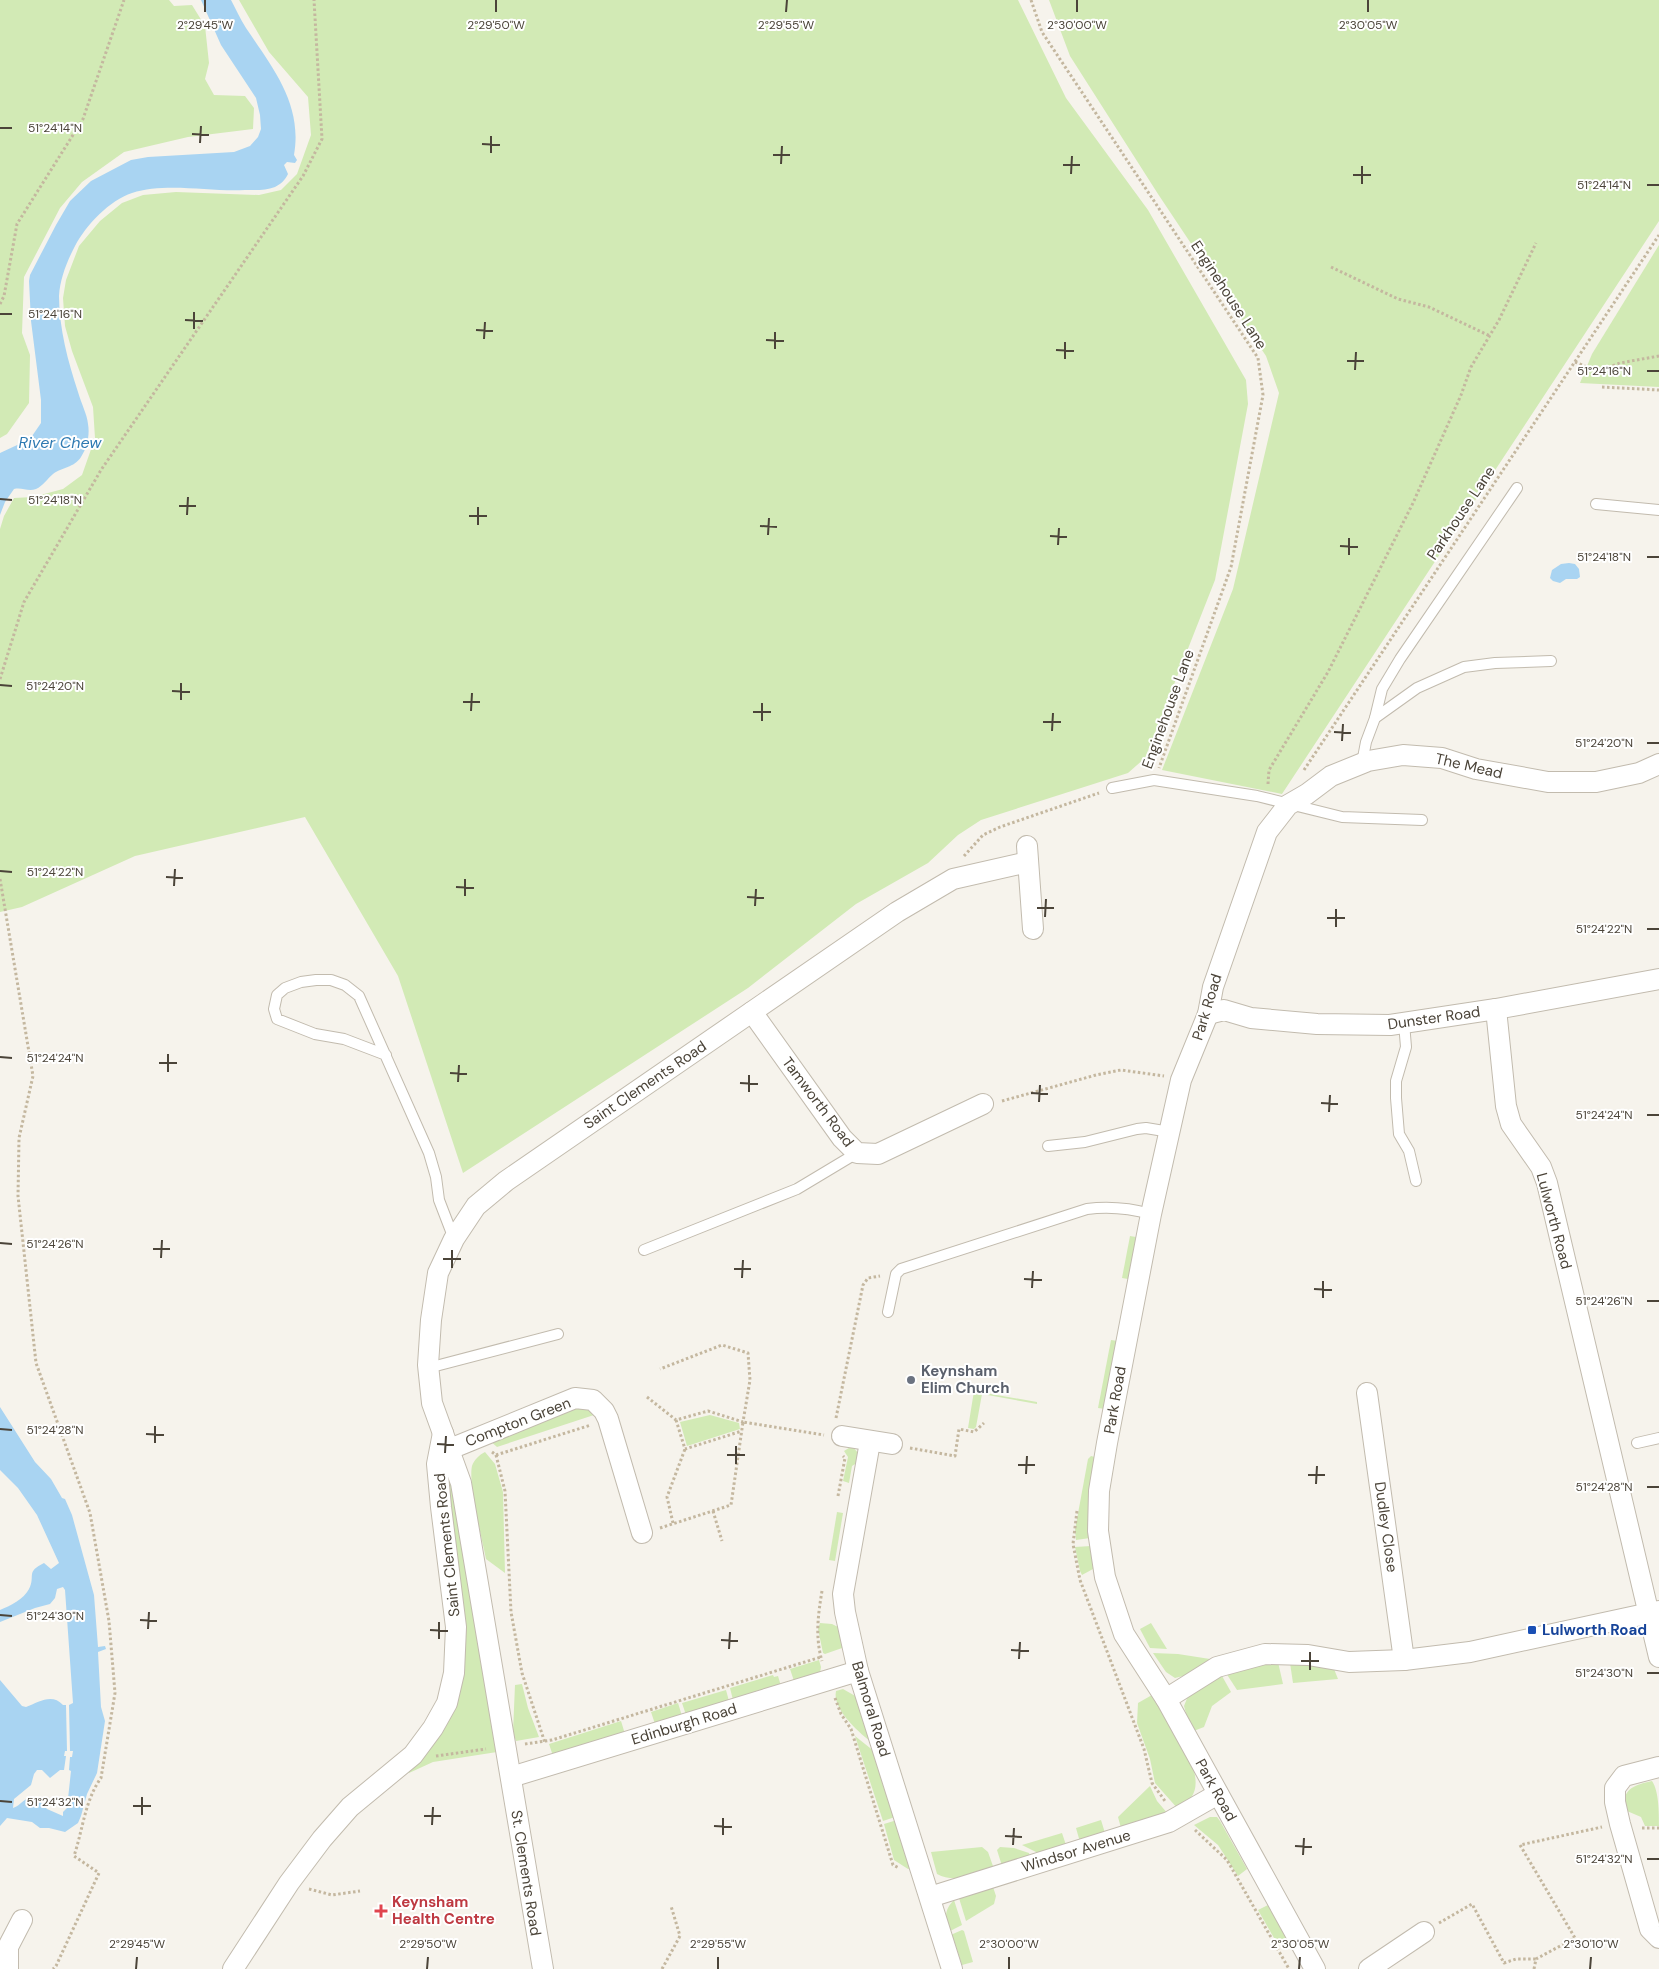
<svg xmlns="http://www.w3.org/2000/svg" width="1659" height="1969" viewBox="0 0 1659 1969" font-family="'DM Sans',sans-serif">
<rect width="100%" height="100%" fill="#f6f3ec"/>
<!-- green -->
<g fill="#d2eab5">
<path d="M0 0H169L174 6 192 5 205 26 209 63 205 79 214 95 245 96 254 108 253 129 188 137 124 152 82 182 60 208 24 277 22 333 30 355 29 403 7 434 0 438Z"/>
<path d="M239 0H1018L1066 98 1148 210 1246 380 1248 404 1215 580 1145 758 1128 773 981 820 958 835 928 863 856 904 748 988 463 1173 398 976 305 817 135 856 22 907 0 912V529L4 516 14 498 33 497 63 489 82 475 95 438 93 407 72 351 65 326 63 298 66 280 79 246 100 221 122 203 143 195 176 192 259 195 281 190 297 174 311 135 308 97 269 52Z"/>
<path d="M1049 0H1659V221L1282 794 1162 770 1233 589 1279 393 1266 356 1158 194 1070 56Z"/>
<path d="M1659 245V387L1580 383 1592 354Z"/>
<path d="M1130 1236 1136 1237 1128 1279 1122 1278Z"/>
<path d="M1111 1340 1118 1341 1105 1409 1098 1408Z"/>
<path d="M974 1391 1037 1402V1404L982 1394 976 1427 974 1429 968 1428Z"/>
<path d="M569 1407H589L597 1414 497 1447 489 1440Z"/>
<path d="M710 1415 739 1423 740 1429 687 1446 680 1422Z"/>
<path d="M852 1446 859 1454 860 1461 852 1466 849 1483 843 1481 848 1457 844 1451Z"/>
<path d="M485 1452 495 1464 503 1492 505 1573 486 1559C482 1538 468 1485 472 1466 474 1460 479 1455 485 1452Z"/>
<path d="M1091 1456 1095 1457 1090 1538 1076 1540 1075 1530 1088 1459Z"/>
<path d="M441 1477H452L497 1752 433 1762 409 1773C411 1761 437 1740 445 1728 450 1719 452 1708 456 1698Z"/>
<path d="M837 1512 843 1513 835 1561 829 1560Z"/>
<path d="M1091 1546 1093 1569 1082 1575 1080 1571 1075 1547Z"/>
<path d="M820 1623 832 1624 842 1629 845 1647 825 1654 823 1653 818 1629Z"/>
<path d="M1151 1623 1167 1649 1150 1648 1140 1629Z"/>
<path d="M1153 1653 1178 1654 1210 1659 1211 1662 1183 1676 1175 1678 1166 1672Z"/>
<path d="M819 1660 821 1667 820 1673 794 1681 790 1669Z"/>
<path d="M1278 1662 1283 1684 1237 1690 1226 1673Z"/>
<path d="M1296 1662 1334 1669 1338 1679 1293 1683 1290 1663Z"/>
<path d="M773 1675 774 1677 778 1676 781 1686 733 1700 730 1688Z"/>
<path d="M1222 1676 1231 1692 1212 1706 1204 1727 1191 1732 1184 1706 1188 1696Z"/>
<path d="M522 1684 528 1708 539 1737 516 1741 513 1732 515 1685Z"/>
<path d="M843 1689 857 1697 870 1741C857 1731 832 1708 836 1691Z"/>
<path d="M726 1690 729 1701 686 1715 682 1703Z"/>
<path d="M1152 1695 1193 1767C1199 1788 1195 1798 1178 1809L1155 1783 1150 1759 1137 1723 1138 1703Z"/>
<path d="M678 1703 682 1716 655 1724 651 1712Z"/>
<path d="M621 1721 625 1734 553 1756 549 1744Z"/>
<path d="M855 1736 875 1752 895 1817 883 1821Z"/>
<path d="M1652 1781C1659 1791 1659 1813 1659 1826H1645L1641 1817 1627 1811C1619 1789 1635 1785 1652 1781Z"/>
<path d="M1150 1786 1157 1801 1168 1814 1121 1828 1118 1817Z"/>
<path d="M1210 1817H1217L1220 1821 1247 1869 1238 1876 1218 1845 1194 1825Z"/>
<path d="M897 1820 911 1868 908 1869 894 1860 884 1824Z"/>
<path d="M1101 1820 1105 1833 1080 1842 1076 1828Z"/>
<path d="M1062 1833 1066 1845 1040 1854 1022 1845Z"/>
<path d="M982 1847 988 1852 994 1869C975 1874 955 1884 937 1874L931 1852Z"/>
<path d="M1000 1847 1014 1848 1029 1853 1030 1857 1002 1866 997 1850Z"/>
<path d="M993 1887 996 1896 994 1904 966 1921 959 1898Z"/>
<path d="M954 1900 962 1925 948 1932C946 1918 943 1911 954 1900Z"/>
<path d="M1268 1905 1288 1940 1278 1945 1258 1910Z"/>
<path d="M962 1930 964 1931 973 1962 962 1965 954 1941 947 1939 946 1937Z"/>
</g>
<!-- water -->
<g fill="#a9d4f2">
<path d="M201 0H231C236 9 240 19 246 28 272 67 303 104 294 155L297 160 295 163 287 162 284 165 288 174C285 180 281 184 275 187 265 191 255 190 245 190 210 192 166 182 132 193 110 200 86 225 75 246 67 261 60 279 59 296 59 328 68 362 78 392 81 403 87 414 88 424 90 435 87 448 81 457 74 468 62 467 53 474 47 479 43 486 36 489 28 492 22 487 14 489L5 502 0 515V453L30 439 41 423V400L31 321 29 281 30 275 56 225 70 201 91 181 131 160 148 157 234 152 250 146 258 137 261 129 260 115 256 98 221 45Z"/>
<path d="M1569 563 1575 564 1579 569 1580 577 1577 579H1566L1560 583 1553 581 1550 578 1552 570 1561 564Z"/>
<path d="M0 1407 35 1462 51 1479 62 1498 65 1499 72 1515 94 1595 98 1647 105 1646 106 1649 98 1652 101 1707 105 1721 97 1773 87 1794 81 1816 78 1823 65 1832 49 1828H40L32 1822 7 1818 0 1826V1680L22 1706 26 1707C39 1702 52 1693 63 1705H66L67 1751H65L64 1756H66L64 1770H60L50 1778 42 1770H37L34 1774 31 1785 14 1799 13 1808C22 1805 24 1796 36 1797L47 1809 63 1816V1812L67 1808 71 1771 69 1770 70 1757H72L73 1751H70L69 1705 73 1703 65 1590 63 1587 57 1589 55 1598 50 1604 35 1608 0 1622V1610C10 1606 24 1599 29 1589 36 1576 25 1572 44 1563L51 1569 59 1563 37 1515 18 1488 0 1470Z"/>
</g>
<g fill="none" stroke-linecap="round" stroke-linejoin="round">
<defs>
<g id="service">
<path d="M1596 504 1659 510"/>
<path d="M1375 718 1382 689 1400 659 1517 488"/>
<path d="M1362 763 1366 742 1375 718 1417 688 1464 667 1495 663 1551 661"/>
<path d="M1112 788 1154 780 1257 796 1342 817 1422 820"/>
<path d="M1404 1023 1406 1047 1396 1081V1098L1399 1134 1409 1151 1416 1181"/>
<path d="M386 1055 344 1039 315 1034 277 1019 274 1009 277 995 285 988 301 982 316 980H331L345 985 359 996 429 1153 436 1177 439 1200 454 1239"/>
<path d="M1048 1146 1085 1142 1137 1129 1146 1128 1170 1132"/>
<path d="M644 1250 797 1189 857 1153"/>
<path d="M888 1312 896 1274 901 1269 1087 1209C1110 1206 1129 1208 1151 1214"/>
<path d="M428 1368 558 1334"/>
<path d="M1637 1443 1659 1438"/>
</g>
<g id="minor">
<path d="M1027 846 1033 929"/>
<path d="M1496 1009 1506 1106 1511 1124 1541 1167 1547 1183 1659 1657"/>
<path d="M752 1012 842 1138 857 1153 878 1154 983 1104"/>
<path d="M1208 1014 1224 1010 1251 1018 1317 1024 1390 1025 1496 1009 1659 979"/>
<path d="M1367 1393 1404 1660"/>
<path d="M842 1436 892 1444"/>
<path d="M870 1442 843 1594 845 1612 858 1671 952 1969"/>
<path d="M450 1449 575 1398 593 1400 604 1411 608 1419 642 1533"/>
<path d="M1166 1699 1217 1667 1265 1654 1308 1655 1349 1662 1404 1660 1470 1652 1659 1611"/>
<path d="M1659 1767 1624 1776 1615 1788V1802L1620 1824 1650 1929 1659 1938"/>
<path d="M511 1777 858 1671"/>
<path d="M930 1897 1169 1822 1218 1794"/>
<path d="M8 1969V1947L22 1920"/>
<path d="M233 1969 289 1883 322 1839 350 1807 413 1755 433 1728 447 1703 454 1673 456 1627 441 1507 437 1464 443 1433"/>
<path d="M543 1969 461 1483 432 1403 428 1365 431 1320 438 1273 454 1239 476 1206 506 1181 897 912 953 879 1028 862"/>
<path d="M1315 1969 1166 1699 1124 1634 1105 1577 1098 1531 1099 1491 1107 1443 1151 1214 1181 1080 1208 1014 1213 987 1267 832 1288 805 1307 794 1331 776 1368 761 1403 755 1442 758 1476 769 1548 782H1596L1639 773 1659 764"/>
<path d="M1369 1969 1424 1932"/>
</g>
</defs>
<!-- service casing -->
<use href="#service" stroke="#c2bbae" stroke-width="12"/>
<!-- minor casing -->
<use href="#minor" stroke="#c2bbae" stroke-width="22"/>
<!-- path -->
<g stroke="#c4b79f" stroke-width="3" stroke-dasharray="2.5 2.5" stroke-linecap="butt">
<path d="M1031 0 1042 32 1258 358 1263 395 1231 567 1159 768"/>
<path d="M1331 267 1398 299 1429 307 1490 336"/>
<path d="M0 304 4 296 17 224 83 119 124 0"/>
<path d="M1575 362 1594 370 1604 369 1620 363 1659 356"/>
<path d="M1602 387 1659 390"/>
<path d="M0 679 24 602 101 470 303 176 322 139 314 0"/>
<path d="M1304 770 1659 235"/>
<path d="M1268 784 1269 770 1328 672 1413 503 1461 395 1471 367 1499 320 1536 243"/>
<path d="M964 856 983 835 1000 827 1099 793"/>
<path d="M0 879 33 1076 19 1138 18 1196 36 1363 90 1513 109 1621 115 1693 101 1778C85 1800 83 1829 74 1856L99 1873 56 1966 53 1969"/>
<path d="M1002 1101 1096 1075 1121 1070 1164 1076"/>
<path d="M647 1397 676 1420 708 1411 743 1422 750 1380 748 1353 722 1345 660 1369"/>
<path d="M836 1418 863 1285 868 1278 880 1276"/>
<path d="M676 1420 685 1449 742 1431"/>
<path d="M910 1448 955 1456 959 1429 974 1432 984 1423"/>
<path d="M492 1452 496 1455 505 1491 511 1612 522 1673 545 1743"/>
<path d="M496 1455 591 1425"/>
<path d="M838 1496 845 1458 843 1456"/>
<path d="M713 1511 722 1541"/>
<path d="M1077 1511 1073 1544 1080 1580 1144 1749 1152 1783 1165 1801"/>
<path d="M673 1523 667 1497 685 1449"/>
<path d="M660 1528 731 1505 743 1422 824 1435"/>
<path d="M822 1591C818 1615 815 1637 822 1661"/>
<path d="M835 1698 841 1714 851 1729 893 1865 899 1868"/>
<path d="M525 1744 552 1740 821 1657"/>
<path d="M436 1756 486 1749"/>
<path d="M1642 1828H1659"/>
<path d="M1195 1830 1227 1860 1289 1969"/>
<path d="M309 1889 332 1895 360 1891"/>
<path d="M1439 1923 1472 1904 1504 1963 1516 1959H1536"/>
<path d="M662 1969 680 1936 671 1906"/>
<path d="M1534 1969 1536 1959 1575 1938 1520 1845 1602 1827"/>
</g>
<!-- service -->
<use href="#service" stroke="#fff" stroke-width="10"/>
<!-- minor -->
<use href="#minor" stroke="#fff" stroke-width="20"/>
</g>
<!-- ticks -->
<path fill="none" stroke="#4b4439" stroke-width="2" d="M205 12V0M496 12V0M786 12 787 0M1077 12V0M1368 12V0M0 128H12M192 134 209 135M200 143 201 126M482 144 500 145M491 153V136M773 155H790M781 164 782 146M1063 165H1080M1071 174 1072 156M1353 175H1371M1362 184V166M1647 185H1659M0 314H12M185 320 203 321M194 329V312M476 330 493 331M484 339 485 322M766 340 784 341M775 349V332M1056 350 1074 351M1065 359V342M1347 361H1364M1355 370 1356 352M1647 371H1659M0 499 12 500M179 506H196M187 515 188 497M469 516H487M478 525V507M760 526 777 527M768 535 769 518M1050 536 1067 537M1058 545 1059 528M1340 546 1358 547M1349 555V538M1647 557H1659M0 685 12 686M172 691 190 692M181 700V683M463 702H480M471 711 472 693M753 712H771M762 721V703M1043 722H1061M1052 731 1053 713M1334 732 1351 733M1342 741 1343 724M1647 743H1659M0 871 12 872M166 877 183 878M174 886 175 869M456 887 474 888M465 896V879M747 897 764 898M755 906 756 889M1037 908H1054M1045 917 1046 899M1327 918H1345M1336 927V909M1647 929H1659M0 1057 12 1058M159 1063H177M168 1072V1054M450 1073 467 1074M458 1082 459 1065M740 1083 758 1084M749 1092V1075M1031 1093 1048 1094M1039 1102 1040 1085M1321 1103 1338 1104M1329 1112 1330 1095M1647 1115H1659M0 1243 12 1244M153 1249H170M161 1258 162 1240M443 1259H461M452 1268V1250M734 1269H751M742 1278 743 1260M1024 1279 1042 1280M1032 1288 1033 1271M1314 1289 1332 1290M1323 1298V1281M1647 1301H1659M0 1429 12 1430M146 1434 164 1435M155 1443V1426M437 1444 454 1445M445 1453 446 1436M727 1455H745M736 1464V1446M1018 1465H1035M1026 1474 1027 1456M1308 1475H1325M1316 1484 1317 1466M1647 1487H1659M0 1615 12 1616M140 1620 157 1621M148 1629 149 1612M430 1630 448 1631M439 1639V1622M721 1640 738 1641M729 1649 730 1632M1011 1650 1029 1651M1019 1659 1020 1642M1301 1661H1319M1310 1670V1652M1647 1673H1659M0 1801 12 1802M133 1806H151M142 1815V1797M424 1816H441M432 1825 433 1807M714 1826 732 1827M723 1835V1818M1005 1836 1022 1837M1013 1845 1014 1828M1295 1846 1312 1847M1303 1855 1304 1838M1647 1859H1659M136 1969 137 1957M427 1969 428 1957M718 1969V1957M1009 1969V1957M1299 1969 1300 1957M1590 1969 1591 1957"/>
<!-- markers -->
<circle fill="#6b7280" stroke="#fff" stroke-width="2" cx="911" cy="1380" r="5"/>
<rect fill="#1a4fb4" stroke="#fff" stroke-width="2" x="1527" y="1625" width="10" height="10" rx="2.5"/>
<path fill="#e0444e" stroke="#fff" stroke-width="2" d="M378.5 1903.5h5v5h5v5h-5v5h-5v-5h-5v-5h5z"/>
<g text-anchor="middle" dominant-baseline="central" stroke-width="4" stroke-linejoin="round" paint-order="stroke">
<!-- street labels -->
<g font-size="15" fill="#4b4439" stroke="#fff">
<text transform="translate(1229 295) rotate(57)">Enginehouse Lane</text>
<text transform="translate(1461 513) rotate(-56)">Parkhouse Lane</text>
<text transform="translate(1168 709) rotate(-70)">Enginehouse Lane</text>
<text transform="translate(1469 766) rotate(13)">The Mead</text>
<text transform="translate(1207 1007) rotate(-73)">Park Road</text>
<text transform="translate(1434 1018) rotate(-8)">Dunster Road</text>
<text transform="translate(645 1085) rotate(-34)">Saint Clements Road</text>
<text transform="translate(818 1102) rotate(53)">Tamworth Road</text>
<text transform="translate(1554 1221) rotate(75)">Lulworth Road</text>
<text transform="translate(1115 1400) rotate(-80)">Park Road</text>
<text transform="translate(518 1422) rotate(-21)">Compton Green</text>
<text transform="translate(1386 1527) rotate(82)">Dudley Close</text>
<text transform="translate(447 1545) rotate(-96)">Saint Clements Road</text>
<text transform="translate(871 1709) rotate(73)">Balmoral Road</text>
<text transform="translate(684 1724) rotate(-17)">Edinburgh Road</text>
<text transform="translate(1216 1790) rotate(61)">Park Road</text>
<text transform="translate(1076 1851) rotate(-17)">Windsor Avenue</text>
<text transform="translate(526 1873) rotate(81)">St. Clements Road</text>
</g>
<!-- worship labels -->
<g font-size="15" font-weight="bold" fill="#5b616d" stroke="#fff" text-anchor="start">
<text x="921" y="1371">Keynsham<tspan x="921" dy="17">Elim Church</tspan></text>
</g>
<!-- transit labels -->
<g font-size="15" font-weight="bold" fill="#164399" stroke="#fff" text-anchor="start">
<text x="1542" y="1630">Lulworth Road</text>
</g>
<!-- health labels -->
<g font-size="15" font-weight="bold" fill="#be3a42" stroke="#fff" text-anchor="start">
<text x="392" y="1902">Keynsham<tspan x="392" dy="17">Health Centre</tspan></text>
</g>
<!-- water labels -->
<g font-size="16" font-style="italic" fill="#2e7ab2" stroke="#fff">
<text x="60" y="442">River Chew</text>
</g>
</g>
<g font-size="12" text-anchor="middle" fill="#4b4439" stroke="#fff" stroke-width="4" stroke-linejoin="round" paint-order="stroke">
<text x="205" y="29">2°29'45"W</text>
<text x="496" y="29">2°29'50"W</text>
<text x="786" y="29">2°29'55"W</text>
<text x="1077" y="29">2°30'00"W</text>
<text x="1368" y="29">2°30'05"W</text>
<text x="55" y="132">51°24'14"N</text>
<text x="1604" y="189">51°24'14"N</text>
<text x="55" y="318">51°24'16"N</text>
<text x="1604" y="375">51°24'16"N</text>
<text x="55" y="504">51°24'18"N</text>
<text x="1604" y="561">51°24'18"N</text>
<text x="55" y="690">51°24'20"N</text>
<text x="1604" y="747">51°24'20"N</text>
<text x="55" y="876">51°24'22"N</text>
<text x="1604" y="933">51°24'22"N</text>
<text x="55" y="1062">51°24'24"N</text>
<text x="1604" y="1119">51°24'24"N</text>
<text x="55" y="1248">51°24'26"N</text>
<text x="1604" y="1305">51°24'26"N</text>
<text x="55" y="1434">51°24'28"N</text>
<text x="1604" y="1491">51°24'28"N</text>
<text x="55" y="1620">51°24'30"N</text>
<text x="1604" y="1677">51°24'30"N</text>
<text x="55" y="1806">51°24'32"N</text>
<text x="1604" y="1863">51°24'32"N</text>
<text x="137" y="1948">2°29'45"W</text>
<text x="428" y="1948">2°29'50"W</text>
<text x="718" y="1948">2°29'55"W</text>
<text x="1009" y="1948">2°30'00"W</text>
<text x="1300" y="1948">2°30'05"W</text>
<text x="1591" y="1948">2°30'10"W</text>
</g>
</svg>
